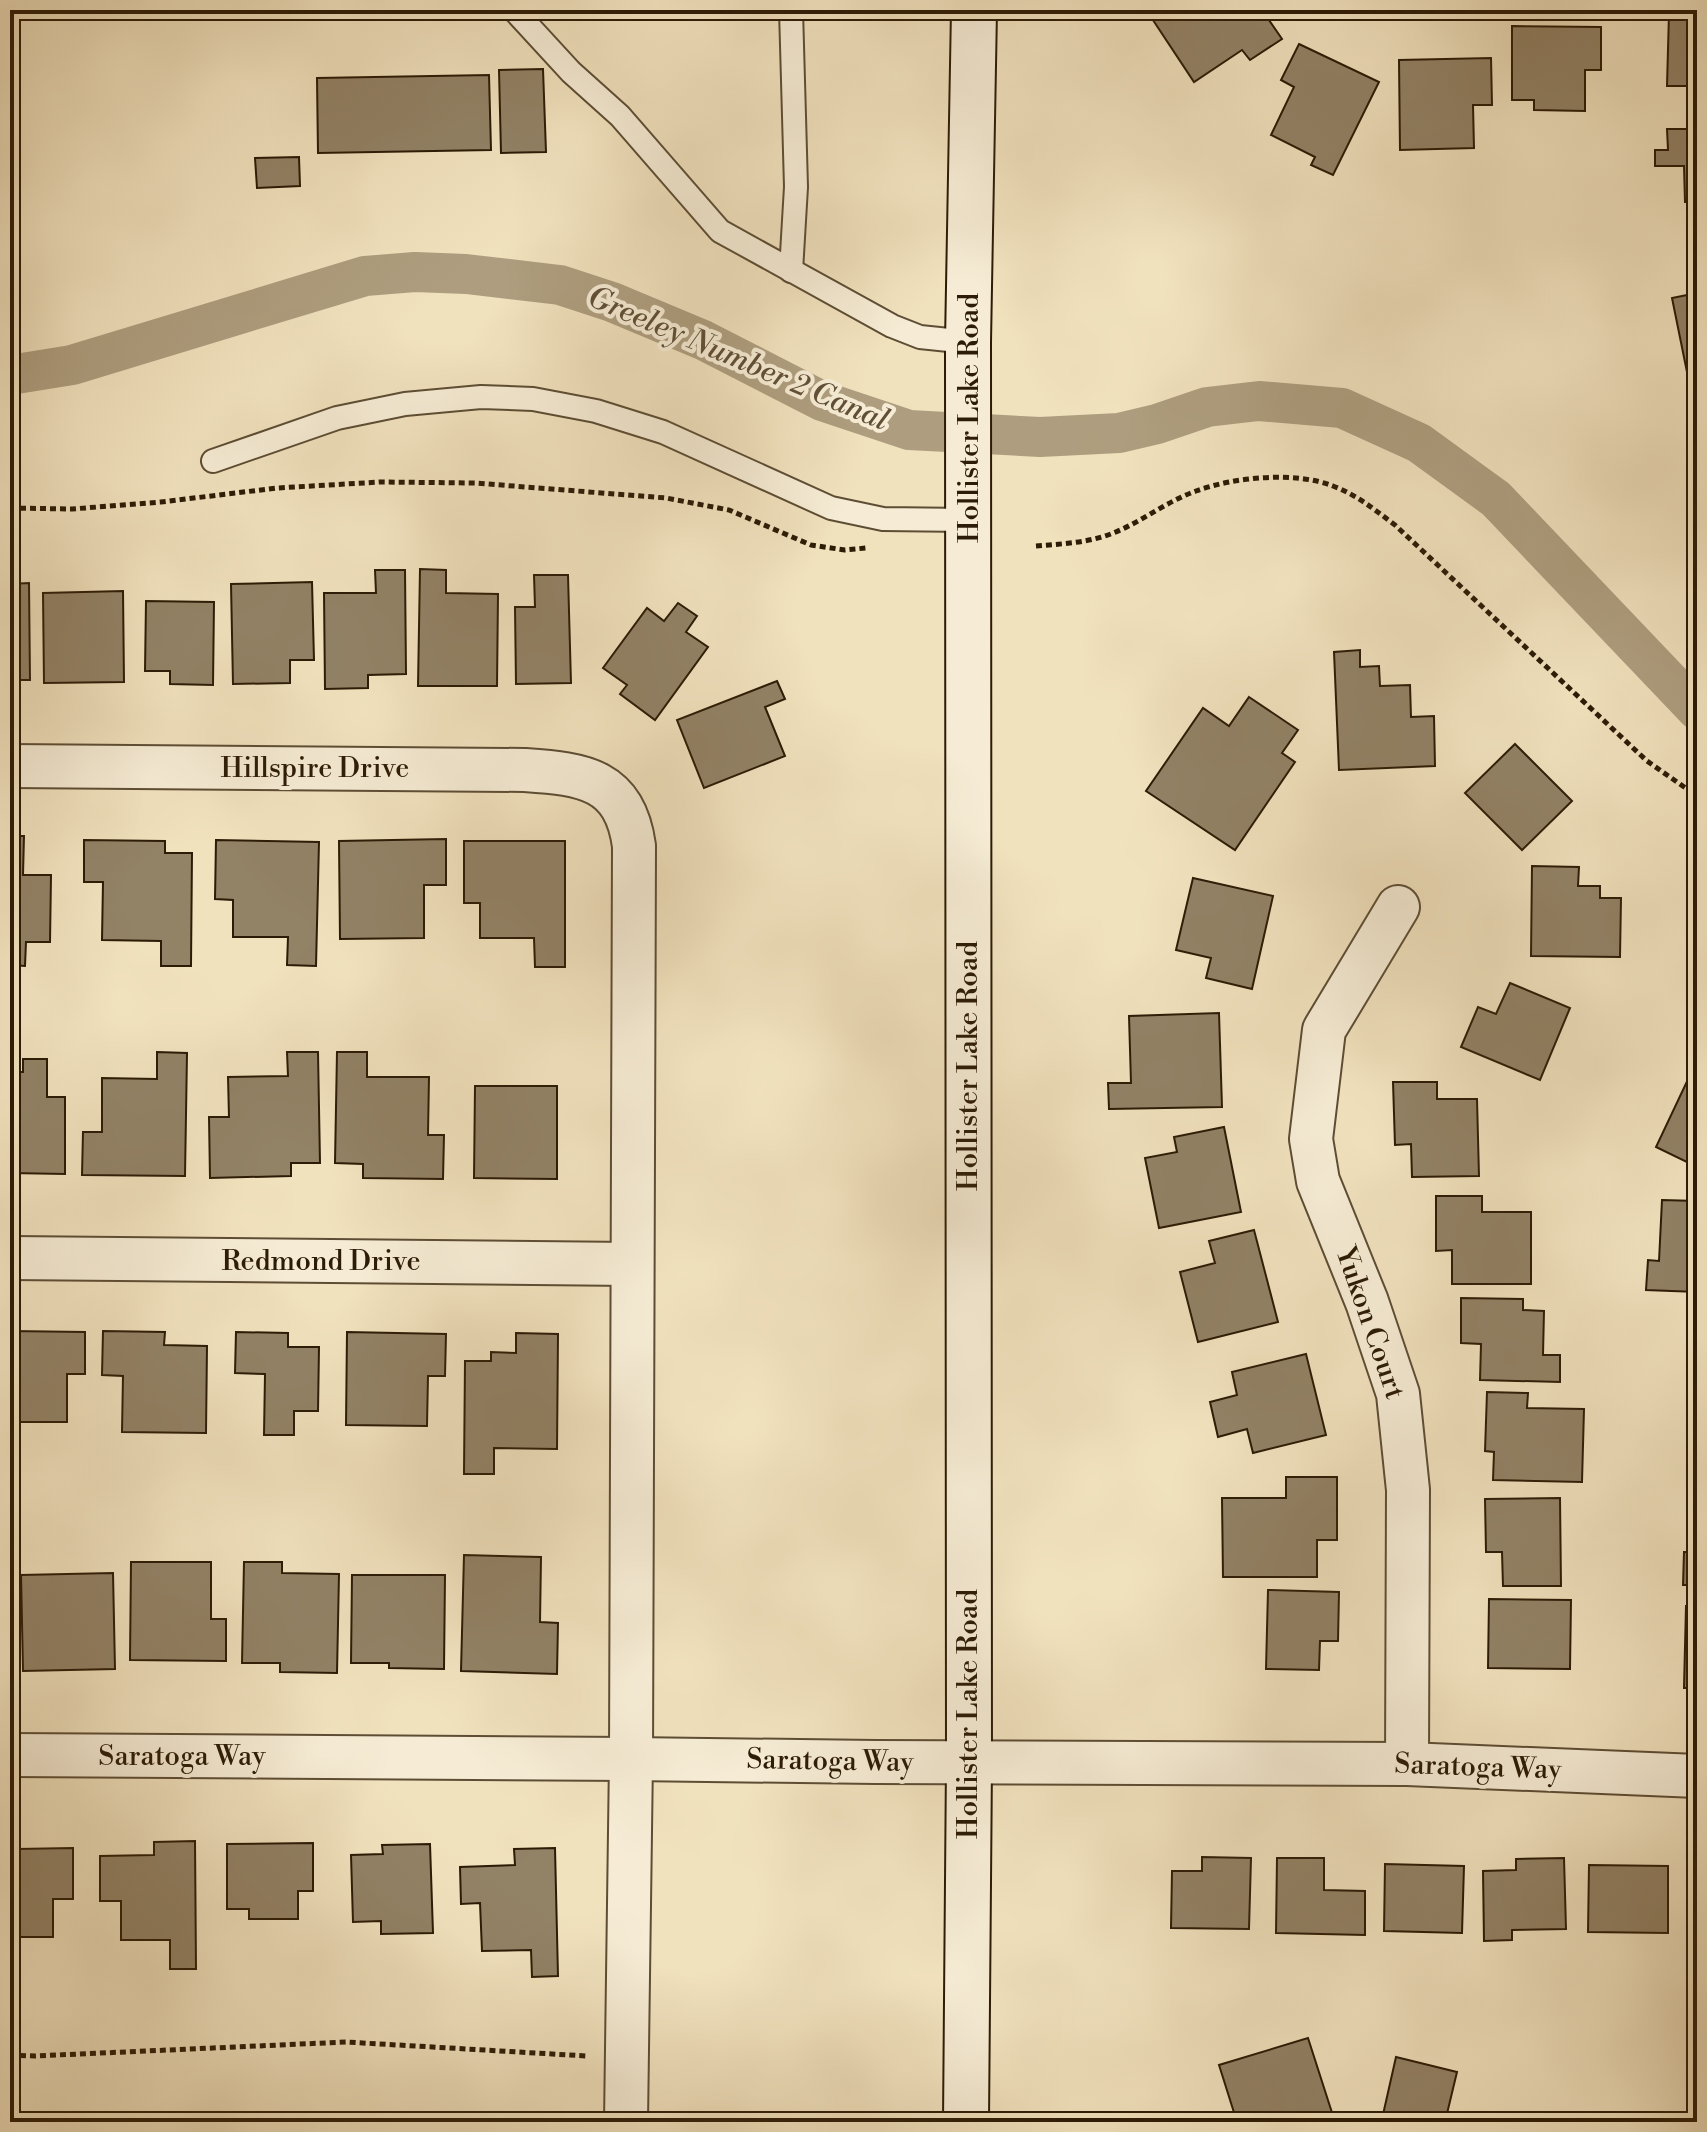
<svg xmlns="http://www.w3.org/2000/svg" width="1707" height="2132" viewBox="0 0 1707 2132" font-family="'Libre Bodoni',serif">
<rect width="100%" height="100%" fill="#f1e2be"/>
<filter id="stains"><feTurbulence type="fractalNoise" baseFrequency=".0025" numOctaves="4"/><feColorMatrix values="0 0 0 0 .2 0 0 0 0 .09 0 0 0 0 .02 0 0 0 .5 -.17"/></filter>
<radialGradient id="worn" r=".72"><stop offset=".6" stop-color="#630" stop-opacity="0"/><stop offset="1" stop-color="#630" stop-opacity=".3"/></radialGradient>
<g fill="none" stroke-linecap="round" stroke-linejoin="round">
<!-- canal -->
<path stroke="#ae9e7f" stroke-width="40" d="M10 375 72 365 365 276 415 272 466 274 560 285 612 302 703 340 822 401 909 430 1040 437 1119 433 1157 424 1207 407 1259 401 1342 408 1419 443 1496 499 1697 710"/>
</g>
<!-- building -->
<g fill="#928266" stroke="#2c1b06" stroke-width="2">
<path d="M1155 10H1262L1282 39 1250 60 1242 50 1194 82 1149 14Z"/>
<path d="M1669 13 1697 14V86H1667Z"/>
<path d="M1512 26 1601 27V70H1585V111L1534 110V100H1512Z"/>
<path d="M1299 44 1379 82 1333 175 1311 165 1315 157 1271 135 1294 87 1281 80Z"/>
<path d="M1491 58 1492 105H1473L1474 148 1400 150 1399 60Z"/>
<path d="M543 69 546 152 501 153 499 70Z"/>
<path d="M489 75 491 150 318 153 317 78Z"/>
<path d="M1667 129H1697V202H1685L1684 166H1655V150H1668Z"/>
<path d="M299 157 300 186 257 188 255 158Z"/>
<path d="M1697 293V380L1689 382 1672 298Z"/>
<path d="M420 569 446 570V593L498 594 497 686H418Z"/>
<path d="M375 570H405L406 674 368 675V688L325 689 324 593H376Z"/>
<path d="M534 575H568L571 683 516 684 515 607H535Z"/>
<path d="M312 582 314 660H290V683L233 684 231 584Z"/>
<path d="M29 583 30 680H10V584Z"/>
<path d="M123 591 124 682 44 683 43 593Z"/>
<path d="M146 601 214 602 213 685 170 684V671H145Z"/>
<path d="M678 603 697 616 686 632 708 647 655 720 620 694 627 685 603 668 647 608 664 621Z"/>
<path d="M1360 650V667L1379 666 1380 686 1410 685 1411 717 1434 716 1435 766 1339 770 1334 652Z"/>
<path d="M777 681 785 699 765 707 785 756 704 788 677 720Z"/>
<path d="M1249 697 1298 730 1282 753 1295 762 1235 850 1146 791 1203 708 1229 726Z"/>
<path d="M1515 744 1572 801 1522 850 1465 793Z"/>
<path d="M10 836H24L23 875H51L50 942H26L25 966 10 965Z"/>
<path d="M446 839V885H424V938L340 939 339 841Z"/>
<path d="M84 840 165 841V853H192L191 966H161V941L102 940 103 882H84Z"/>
<path d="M216 840 319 842 316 966 287 965 288 937H233V900L215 899Z"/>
<path d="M464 841H565V967H535L534 938H480V903H464Z"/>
<path d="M1532 866 1579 867 1578 886H1600V898H1621L1620 957 1531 956Z"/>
<path d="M1193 878 1273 896 1252 989 1206 978 1211 958 1176 950Z"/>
<path d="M1510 983 1570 1008 1540 1080 1461 1047 1478 1007 1496 1014Z"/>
<path d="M1219 1013 1222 1107 1109 1109 1108 1083H1131L1129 1016Z"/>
<path d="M157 1052 187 1053 185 1176 82 1175 83 1132H102V1078L157 1079Z"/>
<path d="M287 1052H318L320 1163H291V1176L210 1178 209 1117H229L228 1077 288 1076Z"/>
<path d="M337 1052H367V1077H429L428 1135H444L443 1179 363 1178V1164L335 1163Z"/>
<path d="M23 1059H47V1097H65V1174L10 1173V1072H23Z"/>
<path d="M1690 1075 1697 1078V1167L1656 1147Z"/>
<path d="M1393 1082H1437V1099H1477L1479 1176 1412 1177 1411 1144 1395 1145Z"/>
<path d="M475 1086H557V1179L474 1178Z"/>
<path d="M1224 1127 1241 1212 1159 1228 1145 1158 1177 1152 1174 1137Z"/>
<path d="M1436 1196H1482V1212H1531V1284H1452V1250L1436 1251Z"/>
<path d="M1662 1200 1697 1201V1292L1646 1290 1648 1260 1659 1261Z"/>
<path d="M1254 1230 1278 1322 1198 1342 1180 1272 1215 1263 1209 1241Z"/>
<path d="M1461 1298 1523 1299V1310L1544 1311 1543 1355H1560V1382L1480 1380 1481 1344 1461 1343Z"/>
<path d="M10 1331 85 1332V1374H67V1422H16L15 1446H10Z"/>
<path d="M103 1331 165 1332 164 1345 207 1346 206 1433 122 1432 123 1376 102 1375Z"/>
<path d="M236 1332 288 1333V1347H319L318 1411H294V1435H264L265 1374 235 1373Z"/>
<path d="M347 1332 446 1334 445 1376H428L427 1426 346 1425Z"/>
<path d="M516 1333 558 1334 557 1449 494 1448V1474H464L465 1361H491V1352L516 1353Z"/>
<path d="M1306 1354 1326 1435 1253 1453 1247 1429 1218 1437 1210 1402 1237 1395 1232 1372Z"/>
<path d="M1487 1392 1528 1393 1527 1408 1584 1409 1582 1482 1493 1480 1494 1452 1485 1451Z"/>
<path d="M1286 1477H1337V1540H1317V1577H1223L1222 1498H1286Z"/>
<path d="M1560 1498 1561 1586H1503L1502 1552H1486L1485 1499Z"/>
<path d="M1684 1552H1697V1585H1683Z"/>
<path d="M464 1555 541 1557 540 1622 558 1623 557 1674 461 1671Z"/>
<path d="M131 1562H211V1619H226V1661L130 1660Z"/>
<path d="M244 1562H282V1573L339 1574 337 1673 280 1672V1663H242Z"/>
<path d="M113 1573 115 1669 23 1671 21 1575Z"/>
<path d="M352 1575H445L444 1669 389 1668V1663H351Z"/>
<path d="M1268 1590 1339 1592 1338 1641H1320L1319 1670 1266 1669Z"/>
<path d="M1489 1599 1571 1600 1570 1669 1488 1668Z"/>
<path d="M1686 1606 1697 1607V1688H1684Z"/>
<path d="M10 1836H17V1849L73 1848V1899H53V1937H10Z"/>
<path d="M195 1841 196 1969H170V1940H121V1901H100V1856L154 1855V1842Z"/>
<path d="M313 1843V1891H298V1919H249V1909H227V1844Z"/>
<path d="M430 1844 433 1933 381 1934V1921L353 1922 351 1855 383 1854 382 1845Z"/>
<path d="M555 1848 558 1976 532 1977 531 1950 482 1951 480 1903 461 1904 460 1867 515 1865 514 1849Z"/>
<path d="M1202 1857 1251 1858 1249 1929 1171 1928 1172 1871H1202Z"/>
<path d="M1277 1858H1324V1890L1365 1891V1935L1276 1933Z"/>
<path d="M1564 1858 1566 1929 1512 1930V1940L1484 1941 1483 1871 1516 1870V1859Z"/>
<path d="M1385 1864 1464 1866 1462 1933 1384 1931Z"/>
<path d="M1589 1865 1668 1866V1933L1588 1932Z"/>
<path d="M1689 1878H1697V1948H1690Z"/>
<path d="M1308 2038 1335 2122H1237L1219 2065Z"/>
<path d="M1396 2057 1457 2072 1445 2122H1392L1382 2119Z"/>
<path d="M461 2112H490V2122H460Z"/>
</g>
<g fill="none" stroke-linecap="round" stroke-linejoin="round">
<defs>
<g id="lane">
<path d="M514 10 571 72 620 116 720 231 892 326 920 337 968 342"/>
<path d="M791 10 796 187 791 271"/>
<path d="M213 461 337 418 405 404 481 397 533 399 596 411 663 432 831 508 883 519 968 520"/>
</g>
<g id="street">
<path d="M10 766 525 770C584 774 625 779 634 846L631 1759 626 2122"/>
<path d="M1398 907 1324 1030 1311 1139 1318 1181 1367 1302 1398 1394 1408 1490 1407 1764"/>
<path d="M10 1258 632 1264"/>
<path d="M10 1755 631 1759 876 1762 1407 1764 1697 1776"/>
</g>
<path id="secondary" d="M966 2122 969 1762 968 342 974 10"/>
</defs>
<!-- lane casing -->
<use href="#lane" stroke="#5d4d34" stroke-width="26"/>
<!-- street casing -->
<use href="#street" stroke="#5d4d34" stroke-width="46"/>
<!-- secondary casing -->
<use href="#secondary" stroke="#2c1b06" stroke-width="48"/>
<!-- path -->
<g stroke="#2c1b06" stroke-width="5" stroke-dasharray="6 4" stroke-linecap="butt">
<path d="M10 508 72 509 161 502 277 488 380 482 475 483 666 498 729 510 811 545 845 550 866 548"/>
<path d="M1036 546C1060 544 1085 543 1108 535 1139 524 1165 502 1196 491 1234 477 1295 471 1333 486 1357 495 1375 510 1395 525L1647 761 1697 796"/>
<path d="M10 2055 35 2056 346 2042 587 2056"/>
</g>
<!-- lane -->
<use href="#lane" stroke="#f6ecd5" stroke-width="22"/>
<!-- street -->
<use href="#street" stroke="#f6ecd5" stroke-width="42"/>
<!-- secondary -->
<use href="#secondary" stroke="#f6ecd5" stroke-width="44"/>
</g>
<g text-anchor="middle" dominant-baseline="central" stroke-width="8" stroke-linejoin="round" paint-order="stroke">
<!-- street labels -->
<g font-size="28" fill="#2c1b06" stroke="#f6ecd5">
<text transform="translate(969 418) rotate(-90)">Hollister Lake Road</text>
<text x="315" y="768">Hillspire Drive</text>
<text transform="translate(968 1066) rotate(-90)">Hollister Lake Road</text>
<text x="321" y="1261">Redmond Drive</text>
<text transform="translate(1370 1323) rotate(71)">Yukon Court</text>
<text transform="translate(968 1714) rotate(-90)">Hollister Lake Road</text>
<text x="182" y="1756">Saratoga Way</text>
<text transform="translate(830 1761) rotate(1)">Saratoga Way</text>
<text transform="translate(1478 1767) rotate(2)">Saratoga Way</text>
</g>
<!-- water labels -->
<g font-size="30" font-style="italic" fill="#604f36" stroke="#f6ecd5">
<text transform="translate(738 359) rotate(23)">Greeley Number 2 Canal</text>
</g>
</g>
<!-- margin -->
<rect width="1707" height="2132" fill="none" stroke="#f1e2be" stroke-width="40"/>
<rect x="12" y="12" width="1683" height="2108" fill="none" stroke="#2c1b06" stroke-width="4"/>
<rect x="20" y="20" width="1667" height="2092" fill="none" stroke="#2c1b06" stroke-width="2"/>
<rect width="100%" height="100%" filter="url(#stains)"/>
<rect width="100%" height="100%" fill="url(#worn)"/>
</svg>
